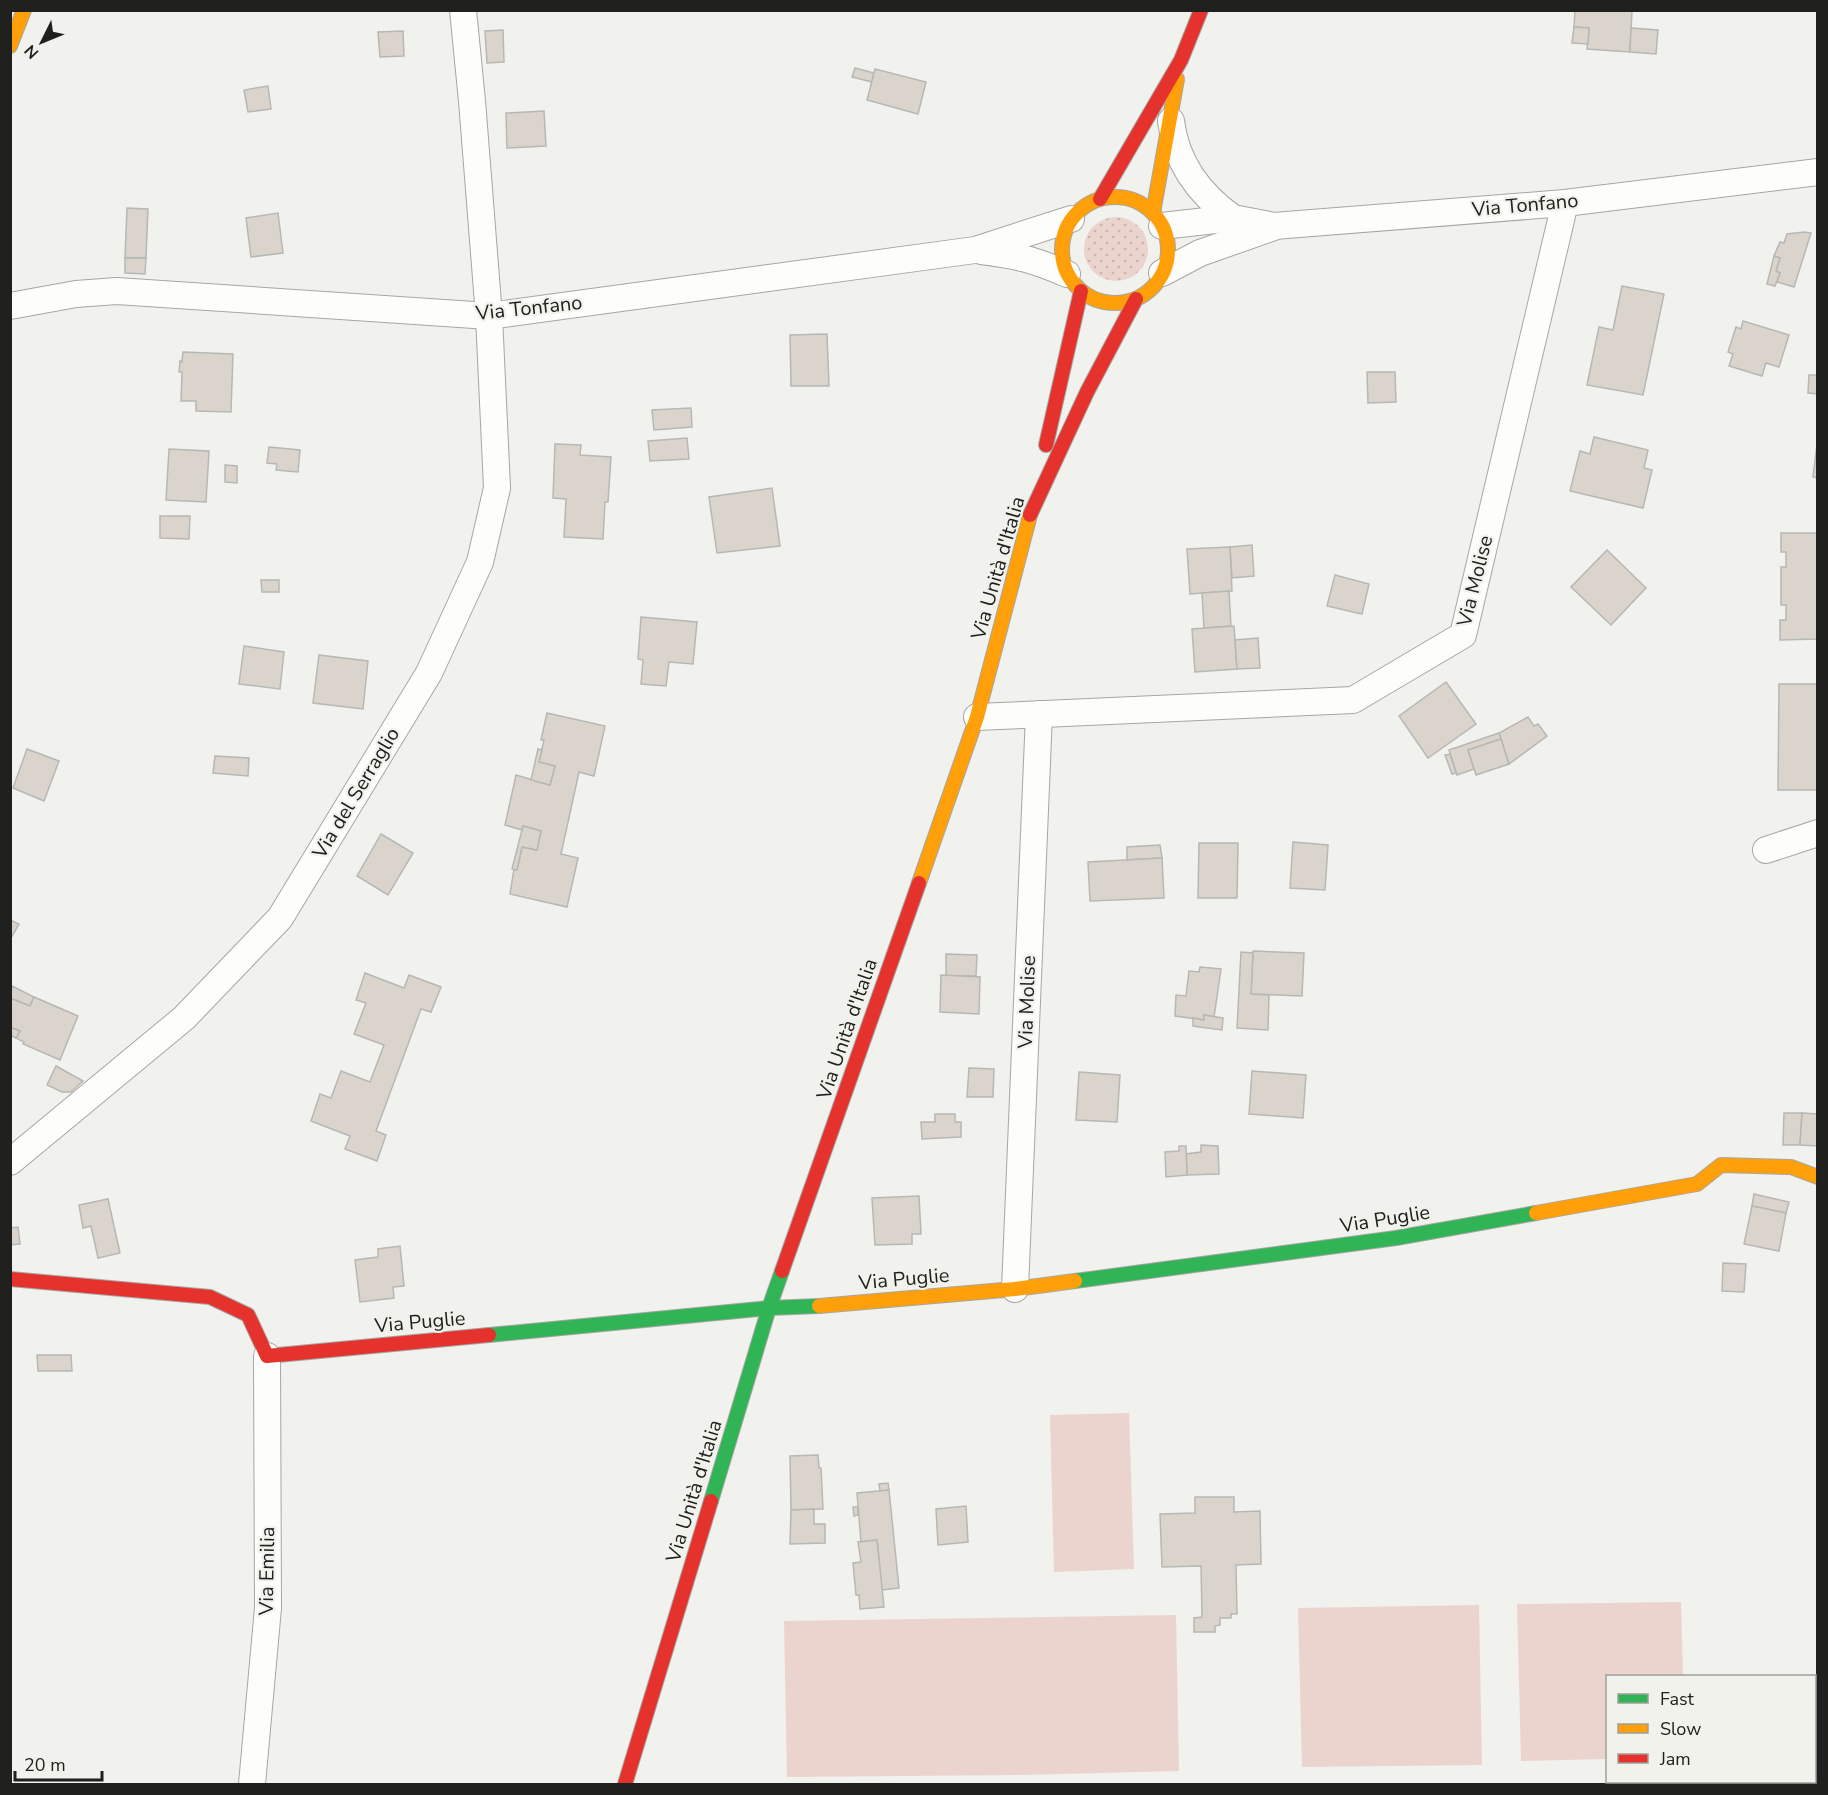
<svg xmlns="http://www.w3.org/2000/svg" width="1828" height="1795" viewBox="0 0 1828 1795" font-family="'Nunito Sans',sans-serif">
<defs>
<pattern id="grass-dots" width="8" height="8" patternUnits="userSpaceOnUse" patternTransform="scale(1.5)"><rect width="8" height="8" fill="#ecd4ce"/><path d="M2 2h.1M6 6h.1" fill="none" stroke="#cab6b0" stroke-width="1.8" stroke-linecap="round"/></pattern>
</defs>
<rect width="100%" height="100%" fill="#f1f1ee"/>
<!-- grass -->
<circle fill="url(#grass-dots)" cx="1116" cy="249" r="32"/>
<!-- garden -->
<g fill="#ecd4ce">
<path d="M1129 1413 1134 1569 1054 1572 1050 1415Z"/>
<path d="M1681 1602 1683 1676H1608L1607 1759 1521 1761 1517 1604Z"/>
<path d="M1479 1605 1482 1765 1302 1767 1298 1608Z"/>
<path d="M1176 1615 1179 1771 1022 1775 787 1777 784 1621Z"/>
</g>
<!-- building -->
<g fill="#dbd4cc" stroke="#b7b7b5" stroke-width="1.5">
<path d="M1575 10H1632L1630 52 1587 49 1589 28 1574 27Z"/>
<path d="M1574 27 1589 28 1588 44 1572 43Z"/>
<path d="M1631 28 1658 30 1656 54 1630 52Z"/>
<path d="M503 30 504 62 487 63 485 31Z"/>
<path d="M403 31 404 56 380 57 378 32Z"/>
<path d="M855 68 874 73 872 82 852 77Z"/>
<path d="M875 69 926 82 918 114 867 100Z"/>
<path d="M268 86 271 109 248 112 244 90Z"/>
<path d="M544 111 546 146 507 148 506 113Z"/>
<path d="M127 208 148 209 146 258H125Z"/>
<path d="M278 213 283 253 251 257 246 218Z"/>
<path d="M1804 232 1811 233 1794 287 1777 282 1780 273 1776 271 1780 258 1774 256 1780 242 1784 243 1787 234Z"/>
<path d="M1774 256 1780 258 1776 271 1780 273 1775 286 1767 284Z"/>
<path d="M125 258H146L145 274 125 273Z"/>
<path d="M1622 286 1664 294 1643 395 1587 385 1599 327 1613 330Z"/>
<path d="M1743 321 1789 335 1779 367 1766 363 1762 376 1729 366 1733 354 1728 352 1736 327 1741 329Z"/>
<path d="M827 334 829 386H791L790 335Z"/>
<path d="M183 352 233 354 231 412 196 411V401H181L182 372H179L180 361 182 362Z"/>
<path d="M1367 372H1395L1396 402 1368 403Z"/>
<path d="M1809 375H1818V394L1808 393Z"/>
<path d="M691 408 692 427 654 430 652 410Z"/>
<path d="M1818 436V478L1813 477Z"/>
<path d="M1594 437 1648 450 1644 468 1652 470 1643 508 1570 491 1580 451 1590 454Z"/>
<path d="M687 438 689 459 650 461 648 441Z"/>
<path d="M555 444 581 445 580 455 611 457 608 502H605L603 539 564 537 566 499 553 498Z"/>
<path d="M269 447 300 450 298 472 276 470 277 464 267 463Z"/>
<path d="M169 449 209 451 206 502 166 500Z"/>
<path d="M225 465 237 466V483L225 482Z"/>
<path d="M772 488 780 546 717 553 709 497Z"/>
<path d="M160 516H190L189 539 160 538Z"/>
<path d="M1781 533H1818V639L1780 640V620H1786V605H1781V567H1786V552H1781Z"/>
<path d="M1252 545 1254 576 1232 578 1230 547Z"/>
<path d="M1230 547 1232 591 1190 594 1187 549Z"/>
<path d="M1607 550 1646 588 1611 625 1571 587Z"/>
<path d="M1335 575 1369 584 1362 614 1327 606Z"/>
<path d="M261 580H279V592H262Z"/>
<path d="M1229 591 1231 626 1204 628 1202 593Z"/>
<path d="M641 617 697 622 693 664 669 662 666 686 641 684 643 660 638 659Z"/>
<path d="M1234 626 1237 669 1195 672 1192 629Z"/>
<path d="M1258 638 1260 668 1237 669 1235 640Z"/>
<path d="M244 646 284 652 280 689 239 684Z"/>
<path d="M319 655 368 661 363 709 313 703Z"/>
<path d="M1446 682 1476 724 1428 758 1399 716Z"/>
<path d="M1779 684H1818V790H1778Z"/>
<path d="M547 713 605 726 594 776 579 772 561 854 578 858 567 907 510 894 514 869 517 870 522 847 537 850 541 831 523 826 522 830 505 825 516 775 550 785 555 766 539 762 544 740H541Z"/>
<path d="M1528 717 1534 726 1538 724 1547 736 1509 764 1499 733Z"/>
<path d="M1499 733 1501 739 1468 750 1474 769 1457 775 1449 750Z"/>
<path d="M1501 739 1509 764 1476 775 1468 750Z"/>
<path d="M27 749 59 761 44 801 13 788Z"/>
<path d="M538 749 542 750 539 762 555 766 550 785 531 780Z"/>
<path d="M1450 754 1456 773 1452 774 1445 755Z"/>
<path d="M215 756 249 758 248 776 213 773Z"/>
<path d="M523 826 541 831 537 850 522 847 517 870 512 869Z"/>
<path d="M381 834 413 853 388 895 357 876Z"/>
<path d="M1293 842 1328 845 1325 890 1290 888Z"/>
<path d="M1199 843H1238L1237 898H1198Z"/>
<path d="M1160 845 1162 858 1127 860V847Z"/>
<path d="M1162 858 1164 898 1090 901 1088 862Z"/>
<path d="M10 920 19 924 10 940Z"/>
<path d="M1253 951 1304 953 1302 996 1251 994Z"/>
<path d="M1241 952 1253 953 1251 994 1269 995 1268 1030 1237 1028Z"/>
<path d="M946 954 977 955 976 976H946Z"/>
<path d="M1200 967 1221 969 1214 1017 1204 1015V1020L1175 1016 1176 995 1186 996 1189 971 1199 972Z"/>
<path d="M365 973 404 988 409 975 441 987 431 1012 421 1009 376 1131 386 1135 377 1161 345 1149 350 1136 311 1121 320 1094 331 1098 341 1071 370 1082 384 1045 354 1034 366 1003 356 1000Z"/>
<path d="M941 975 980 977 979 1014 940 1012Z"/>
<path d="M12 986 34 997 30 1006 10 998Z"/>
<path d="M34 997 78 1016 60 1060 23 1044 24 1042 16 1038 20 1031 10 1027V998L30 1006Z"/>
<path d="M1204 1015 1223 1018 1222 1030 1193 1026V1018L1204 1020Z"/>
<path d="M10 1027 20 1031 16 1038 10 1035Z"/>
<path d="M56 1066 83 1081 71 1092H62L47 1085Z"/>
<path d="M969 1068 994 1069 993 1097H967Z"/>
<path d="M1252 1071 1306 1075 1303 1118 1249 1114Z"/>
<path d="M1079 1072 1120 1075 1117 1122 1076 1120Z"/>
<path d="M1784 1113H1802L1800 1145H1783Z"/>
<path d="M1802 1113 1818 1114V1146L1800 1145Z"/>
<path d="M935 1114H955V1122H961V1137L922 1139 921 1122H935Z"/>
<path d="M1201 1145 1218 1146 1219 1174 1187 1175 1186 1154 1201 1152Z"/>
<path d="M1179 1146H1186L1187 1175 1166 1177 1165 1152 1179 1151Z"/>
<path d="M1754 1194 1789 1202 1786 1213 1752 1206Z"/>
<path d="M919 1196 921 1234H912V1244L875 1245 872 1198Z"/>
<path d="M108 1199 120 1253 98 1258 91 1226 83 1228 79 1205Z"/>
<path d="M1752 1206 1786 1213 1779 1251 1744 1244Z"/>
<path d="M18 1227 20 1244 10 1245V1228Z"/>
<path d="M400 1246 404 1286 393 1287 394 1298 360 1302 355 1260 378 1257V1249Z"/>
<path d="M1723 1263 1746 1264 1744 1292 1722 1291Z"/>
<path d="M37 1355H71L72 1371H38Z"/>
<path d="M818 1455 819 1468H821L823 1509 791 1510 790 1456Z"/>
<path d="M888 1483 889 1490 880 1491 879 1484Z"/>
<path d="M889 1490 899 1588 882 1590 877 1540 861 1542 857 1493Z"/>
<path d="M1195 1497H1234V1512L1260 1511 1261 1564 1236 1565 1237 1614H1231V1618H1220V1625L1215 1626V1632H1194V1618L1202 1617 1201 1566 1162 1567 1160 1514 1195 1513Z"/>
<path d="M966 1506 968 1542 938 1545 936 1509Z"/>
<path d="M853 1507H858V1515L854 1516Z"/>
<path d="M814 1509V1524H825V1543L790 1544 791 1510Z"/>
<path d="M877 1540 884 1607 860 1609 859 1595H856L853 1563 861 1562 858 1542Z"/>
<rect x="1718" y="1782" width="27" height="2"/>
</g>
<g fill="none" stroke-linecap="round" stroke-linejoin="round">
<defs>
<g id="street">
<path d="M1171 121C1176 163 1199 194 1233 218"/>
<path d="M1162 226 1233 218 1274 226 1565 203 1818 172"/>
<path d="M981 251C1016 255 1035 260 1067 274"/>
<path d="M1162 273 1200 253 1274 227"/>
<path d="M10 306 76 294 117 291 489 316 975 250 1071 219"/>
<path d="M977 717 1353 700 1463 635 1565 203"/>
<path d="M1766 850 1818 833"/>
<path d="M10 1162 184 1018 280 918 429 673 480 562 497 488 489 316 472 101 463 10"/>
<path d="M1015 1289 1039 714"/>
<path d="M252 1784 268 1608 267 1356"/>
</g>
<g id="fast">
<path d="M1075 1281 1396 1238 1536 1213"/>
<path d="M489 1335 769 1308 819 1306"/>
<path d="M711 1501 769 1308 782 1271"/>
</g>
<g id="slow">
<path d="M10 46 24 10"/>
<circle cx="1115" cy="250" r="53"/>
<path d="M1153 213 1177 79"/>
<path d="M919 883 977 717 1030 515"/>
<path d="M1536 1213 1697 1184 1721 1165 1791 1167 1818 1177"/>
<path d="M819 1306 1015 1289 1075 1281"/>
</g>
<g id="jam">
<path d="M1100 199 1181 60 1201 10"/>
<path d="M1046 445 1081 291"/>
<path d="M1030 515 1087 392 1136 299"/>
<path d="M782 1271 919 883"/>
<path d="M10 1279 210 1297 248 1315 267 1356 489 1335"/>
<path d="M625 1784 711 1501"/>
</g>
</defs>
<!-- street casing -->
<use href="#street" stroke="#a6a6a4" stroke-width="28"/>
<!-- fast casing -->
<use href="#fast" stroke="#a6a6a4" stroke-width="16"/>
<!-- slow casing -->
<use href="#slow" stroke="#a6a6a4" stroke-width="16"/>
<!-- jam casing -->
<use href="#jam" stroke="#a6a6a4" stroke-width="16"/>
<!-- street -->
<use href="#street" stroke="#fdfdfc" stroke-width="26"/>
<!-- fast -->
<use href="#fast" stroke="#30b455" stroke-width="14"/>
<!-- slow -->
<use href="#slow" stroke="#ff9f0a" stroke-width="14"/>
<!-- jam -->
<use href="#jam" stroke="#e5322d" stroke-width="14"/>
</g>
<g text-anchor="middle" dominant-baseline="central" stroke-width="4.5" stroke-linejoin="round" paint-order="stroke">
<!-- street labels -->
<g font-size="20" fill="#20201e" stroke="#f2f2ed">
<text transform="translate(1525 205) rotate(-5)">Via Tonfano</text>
<text transform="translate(529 308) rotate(-6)">Via Tonfano</text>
<text transform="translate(998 568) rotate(-74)">Via Unità d'Italia</text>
<text transform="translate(1475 581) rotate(-76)">Via Molise</text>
<text transform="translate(356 793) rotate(-59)">Via del Serraglio</text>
<text transform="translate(1027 1002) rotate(-88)">Via Molise</text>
<text transform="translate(847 1029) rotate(-71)">Via Unità d'Italia</text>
<text transform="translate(1385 1219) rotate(-9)">Via Puglie</text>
<text transform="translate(904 1279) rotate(-5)">Via Puglie</text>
<text transform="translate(420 1322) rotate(-5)">Via Puglie</text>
<text transform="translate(694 1491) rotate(-73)">Via Unità d'Italia</text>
<text transform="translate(267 1571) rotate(-89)">Via Emilia</text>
</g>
</g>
<!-- border -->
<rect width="1828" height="1795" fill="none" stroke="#20201e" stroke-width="24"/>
<!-- legend -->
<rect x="1606" y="1675" width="210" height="108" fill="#f2f2ed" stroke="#9e9e9a" stroke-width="1.5"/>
<rect x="1618" y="1694" width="30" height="9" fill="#30b455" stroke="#9e9e9a" stroke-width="1.5"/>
<text x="1660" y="1705" font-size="18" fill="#20201e">Fast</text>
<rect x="1618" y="1724" width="30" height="9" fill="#ff9f0a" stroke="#9e9e9a" stroke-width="1.5"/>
<text x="1660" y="1735" font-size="18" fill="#20201e">Slow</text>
<rect x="1618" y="1754" width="30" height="9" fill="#e5322d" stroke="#9e9e9a" stroke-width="1.5"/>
<text x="1660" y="1765" font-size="18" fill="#20201e">Jam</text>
<!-- north arrow -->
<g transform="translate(42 42) rotate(227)" stroke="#f2f2ed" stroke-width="4.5" paint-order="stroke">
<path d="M0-4.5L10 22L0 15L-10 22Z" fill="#20201e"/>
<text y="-9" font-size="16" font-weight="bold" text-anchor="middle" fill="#20201e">N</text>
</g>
<!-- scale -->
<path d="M15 1771v9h87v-9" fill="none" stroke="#20201e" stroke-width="3"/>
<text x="24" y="1771" font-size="18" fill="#20201e" stroke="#f2f2ed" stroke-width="4.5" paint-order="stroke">20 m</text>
</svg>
